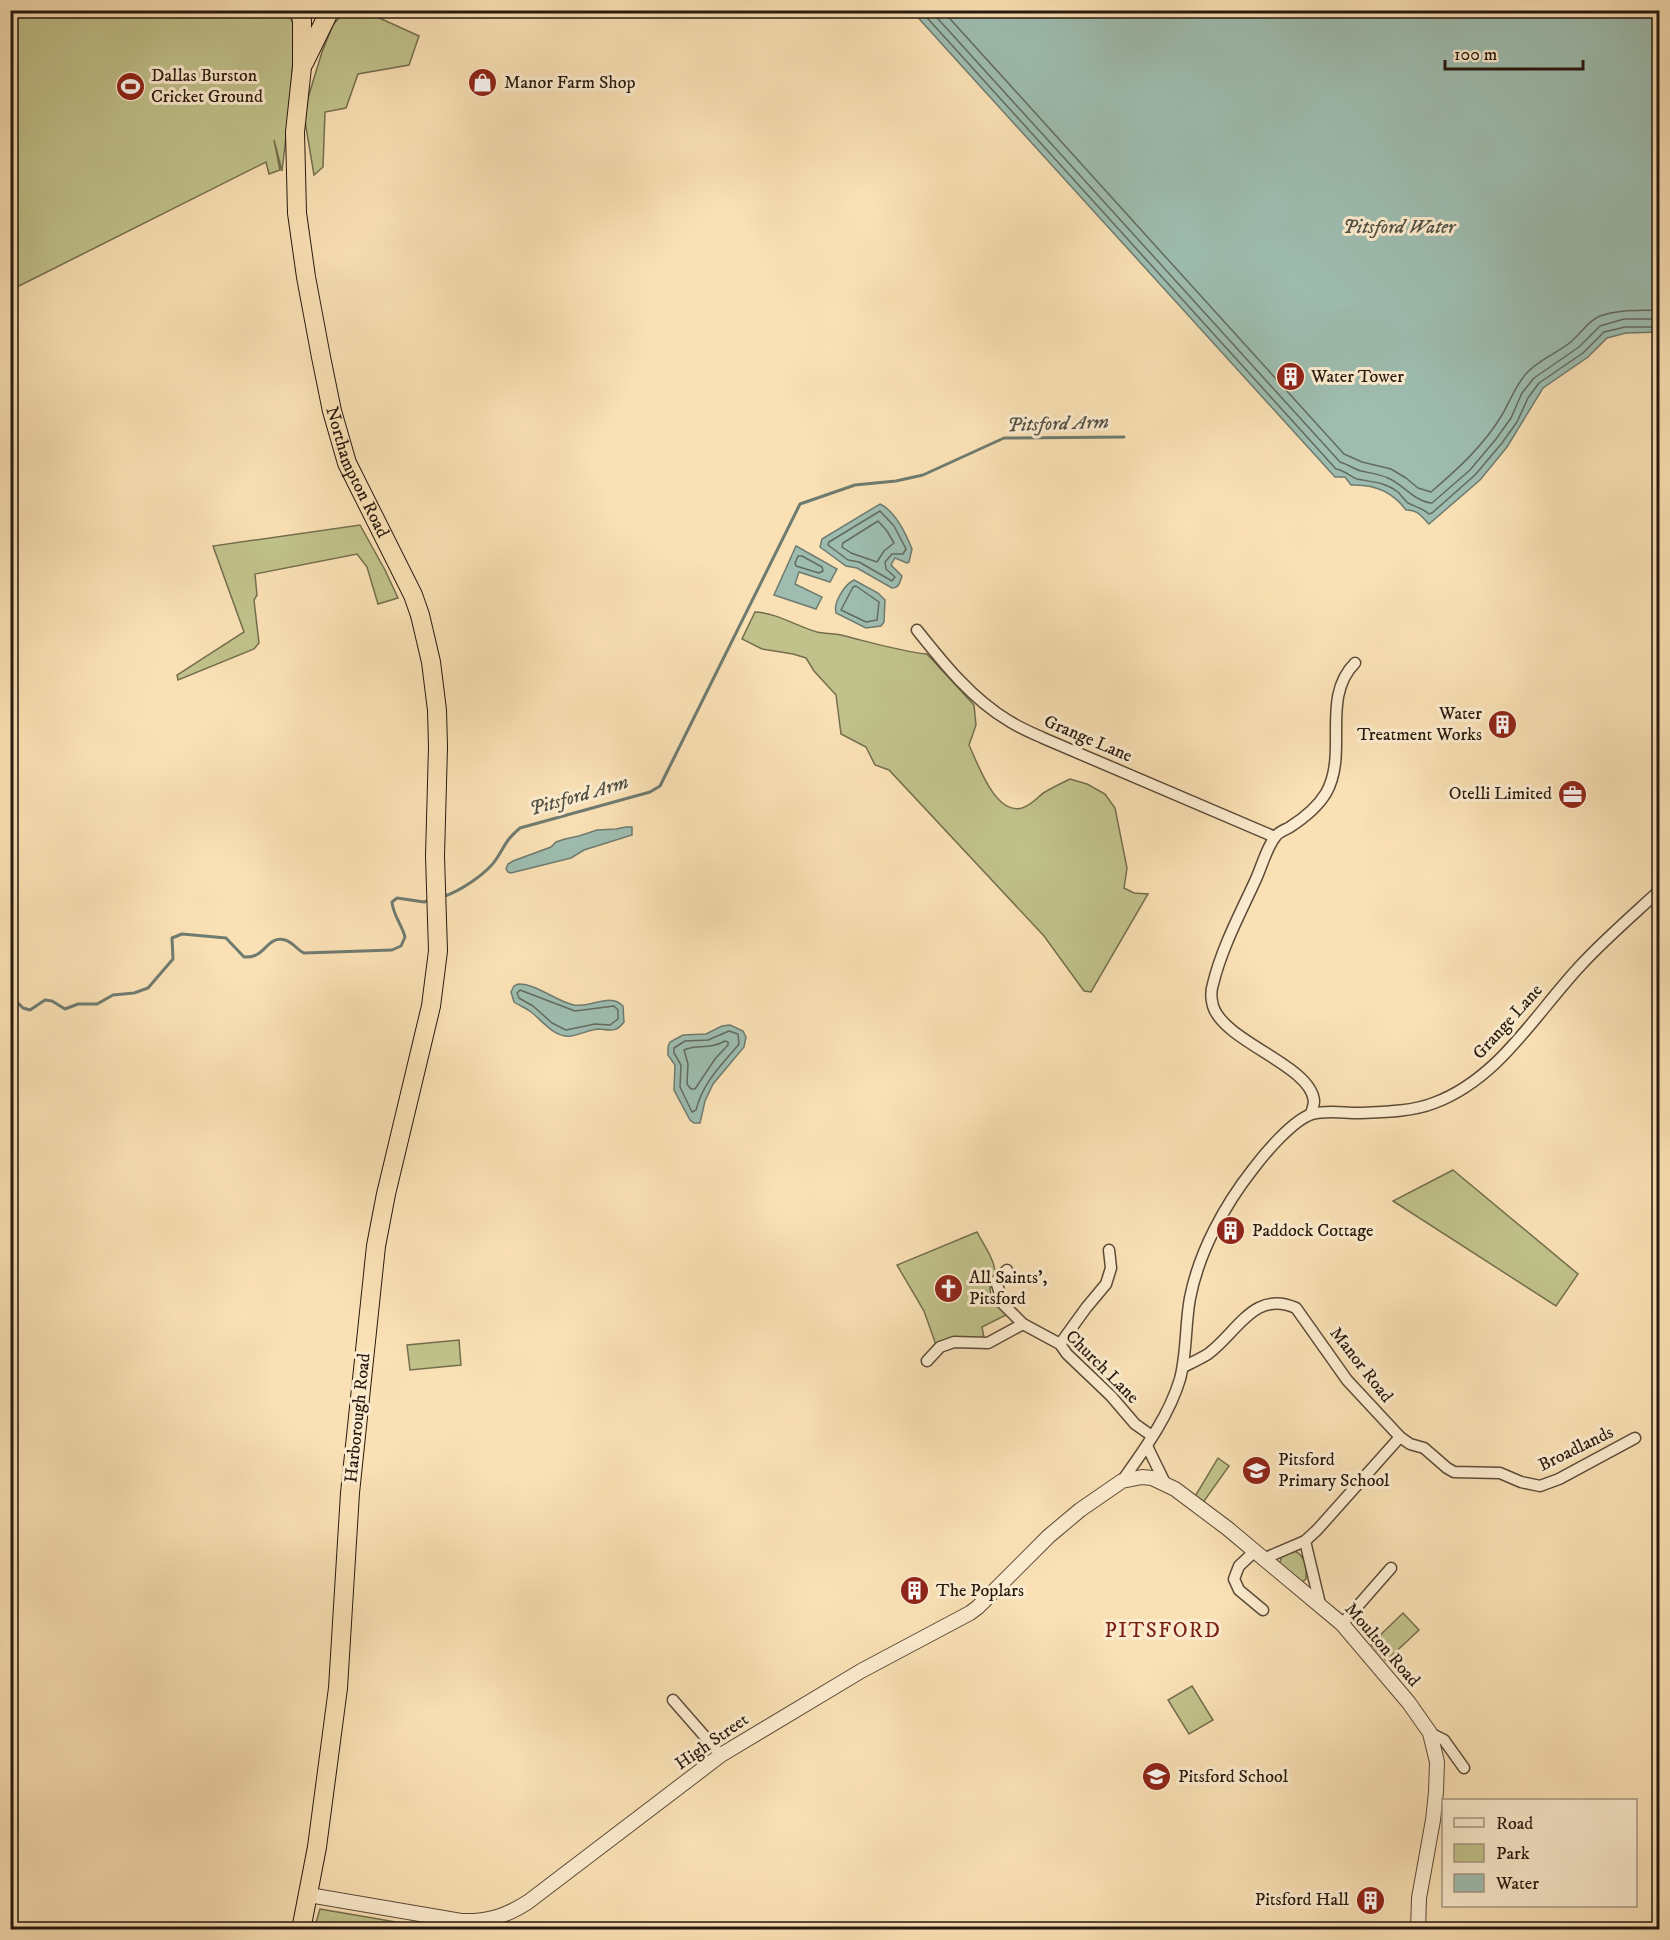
<svg xmlns="http://www.w3.org/2000/svg" width="1670" height="1940" viewBox="0 0 1670 1940" font-family="'IM FELL DW Pica',serif">
<rect width="100%" height="100%" fill="#fae1b5"/>
<filter id="stains"><feTurbulence type="fractalNoise" baseFrequency=".00333" numOctaves="4"/><feColorMatrix values="0 0 0 0 .2 0 0 0 0 .09 0 0 0 0 .02 0 0 0 .5 -.17"/></filter>
<radialGradient id="worn" r=".72"><stop offset=".6" stop-color="#630" stop-opacity="0"/><stop offset="1" stop-color="#630" stop-opacity=".3"/></radialGradient>
<!-- green -->
<g fill="#c1c28b" stroke="#746e4d" stroke-width="1.5">
<path d="M288 10 295 29 290 103 282 171 274 140 280 170 269 174 266 162 11 290V11Z"/>
<path d="M345 11H364L419 36 409 65 358 74 346 108 325 112 323 167 314 175 305 121 308 98 322 52 333 25Z"/>
<path d="M360 525 385 570 398 598 378 604 367 567 357 554 255 574 257 595 254 600 259 643 254 649 178 680 177 675 244 632 213 546Z"/>
<path d="M755 612C777 613 796 626 817 632 826 634 836 633 845 636 873 643 899 651 927 654L974 705 976 725 969 745C978 764 995 815 1022 808 1032 805 1037 797 1045 792 1053 787 1062 783 1070 779L1087 784 1105 794 1115 808 1127 868 1124 888 1134 893 1148 894 1091 992 1084 991 1044 936 889 770 875 765 866 747 841 734 836 695 814 671 806 658 793 654 762 649 742 639Z"/>
<path d="M1453 1170 1578 1274 1556 1306 1393 1201Z"/>
<path d="M977 1232C983 1244 995 1260 995 1273 994 1277 992 1279 991 1282 987 1297 997 1307 1008 1314L982 1327 984 1338 936 1345 924 1311 897 1265Z"/>
<path d="M459 1340 461 1365 410 1370 407 1345Z"/>
<path d="M1218 1458 1229 1466 1202 1504 1194 1498Z"/>
<path d="M1294 1551C1305 1554 1307 1569 1306 1579L1302 1582 1279 1565 1282 1556Z"/>
<path d="M1403 1613 1419 1630 1386 1661 1371 1644Z"/>
<path d="M1192 1686 1213 1720 1189 1734 1168 1700Z"/>
<path d="M320 1909 437 1929H314Z"/>
</g>
<!-- water -->
<g fill="#9ebdb0" stroke="#6e7b70" stroke-width="1.5">
<path d="M912 11H1659V332L1626 333 1607 338 1588 357 1543 388 1507 447 1480 480 1429 524C1422 517 1417 509 1406 510 1393 492 1374 484 1351 485L1345 477H1335Z"/>
<path d="M880 504C895 511 906 534 912 549L909 562 907 563 895 558 891 565 902 576C900 582 899 588 892 588L857 568 846 566 820 547 822 539Z"/>
<path d="M796 546 837 569 830 582 799 572 795 584 822 597 816 609 774 595Z"/>
<path d="M854 580 878 593 885 600 884 622 881 626 866 628 836 613C833 603 844 585 854 580Z"/>
<path d="M626 827H632V835L584 850 571 858 511 873 508 872 506 869 508 864 513 861 551 847 556 842 565 839 579 836 597 830 616 829Z"/>
<path d="M518 984C538 984 555 1001 574 1005 591 1008 610 992 623 1006L624 1022C616 1033 610 1030 599 1029 590 1029 580 1035 571 1036 554 1038 543 1021 531 1012 526 1008 520 1006 514 1002L511 992 514 986Z"/>
<path d="M730 1025 743 1031 746 1037 744 1047 713 1084 705 1101 700 1123H694L690 1120 674 1090 675 1065 668 1055V1047L670 1042 683 1035 706 1034 722 1026Z"/>
</g>
<g fill="none" stroke-linecap="round" stroke-linejoin="round">
<!-- shore -->
<g stroke="#626b60" stroke-width="1.5">
<path d="M920 10 1336 469C1346 471 1351 477 1357 479 1372 482 1385 482 1398 492 1401 495 1404 500 1408 503 1415 507 1421 507 1429 514L1432 513 1475 475 1502 443 1517 422 1528 398 1539 383 1583 353 1604 332 1625 327H1660"/>
<path d="M930 10 1340 462C1347 464 1354 469 1361 471 1370 473 1379 474 1388 478 1404 485 1415 502 1432 503L1470 470 1496 439 1511 418 1522 393 1534 378 1579 347 1600 326 1624 319H1660"/>
<path d="M942 10 1344 454 1362 462 1391 469 1406 478 1418 488 1431 492C1458 469 1484 445 1502 415 1510 401 1515 387 1525 375 1537 360 1559 353 1573 340 1582 332 1589 320 1600 316 1620 309 1639 311 1660 310"/>
<path d="M880 511 894 526 906 549 903 554H892L885 562 886 569 895 577 892 581 859 562 848 560 828 545 829 542Z"/>
<path d="M878 521 887 531 894 543 884 551 877 562 851 553 842 547 843 543Z"/>
<path d="M798 556H802L822 567 823 571 819 573 796 566 795 563Z"/>
<path d="M856 586 879 602 877 620 866 622 841 610 853 587Z"/>
<path d="M520 990 575 1011 614 1006 618 1010V1019L610 1025 595 1024 566 1030 552 1023 533 1006 519 998 517 993Z"/>
<path d="M729 1031 738 1034 739 1044C721 1066 703 1082 696 1110L692 1112 680 1087 681 1065 674 1053V1048L685 1041 708 1040Z"/>
<path d="M725 1041 728 1042V1045L715 1059 695 1089H691L687 1084 688 1064 684 1050C697 1043 707 1051 725 1041Z"/>
</g>
<!-- stream -->
<g stroke="#6e7b70" stroke-width="3">
<path d="M442 897C459 892 488 873 497 858 506 844 506 840 520 828L650 792 660 786 800 504 855 485 896 481 923 475 1004 438 1124 437"/>
<path d="M10 995 23 1008 30 1010 45 1000 52 1001 65 1009 78 1004H97L113 995 134 993 148 988 173 959 172 938 182 934 226 938 244 957C266 959 266 935 285 940 293 942 297 950 304 953L392 950 401 946 405 937C402 925 393 915 392 902L397 898 424 902 430 900"/>
</g>
<defs>
<g id="minor">
<path d="M917 630C944 664 972 699 1009 721 1020 728 1032 733 1043 738L1275 837"/>
<path d="M1311 1114C1312 1110 1314 1105 1314 1101 1311 1065 1224 1042 1213 1006 1211 999 1211 990 1213 984 1222 947 1241 912 1256 879 1262 866 1266 849 1275 837 1278 832 1285 830 1290 827 1304 818 1317 808 1326 793 1349 753 1320 698 1355 663"/>
<path d="M1007 1270 996 1281 1003 1304 1023 1324 1060 1344 1067 1354 1111 1396 1135 1424 1152 1436"/>
<path d="M1060 1344 1086 1308 1106 1284 1111 1268 1109 1250"/>
<path d="M927 1361 940 1347 954 1342 988 1343 1023 1324"/>
<path d="M1183 1367C1191 1363 1200 1359 1208 1354 1237 1333 1254 1289 1296 1308L1347 1380 1400 1437 1410 1444 1424 1448 1447 1468 1454 1472 1500 1473 1521 1482 1540 1486 1559 1479 1635 1438"/>
<path d="M1147 1446 1165 1483"/>
<path d="M1122 1481C1144 1450 1169 1416 1180 1379 1187 1353 1185 1325 1190 1298 1199 1252 1224 1206 1253 1169 1265 1153 1293 1120 1312 1114 1327 1110 1343 1113 1358 1113 1382 1112 1411 1112 1434 1103 1499 1079 1535 1014 1581 965 1605 939 1633 915 1660 890"/>
<path d="M1305 1541 1320 1604"/>
<path d="M1255 1551 1239 1566 1234 1579 1239 1590 1263 1610"/>
<path d="M1263 1559 1305 1541 1317 1530 1400 1437"/>
<path d="M1342 1624 1391 1568"/>
<path d="M673 1700 721 1755"/>
<path d="M1430 1733 1444 1740 1464 1768"/>
</g>
<path id="tertiary" d="M309 1895 461 1921C488 1922 506 1916 528 1902L721 1755 861 1671 970 1613 978 1607 1049 1536 1080 1510 1122 1481 1142 1477 1152 1478 1175 1489 1227 1528 1342 1624 1409 1703 1430 1733 1437 1762 1436 1792 1433 1820 1419 1898 1418 1930"/>
<g id="trunk">
<path id="s1" d="M299 10 302 21V67L295 132 297 213 306 277 321 357 332 411 347 463 413 595 420 615 431 662 437 710 438 747 435 856 438 951 431 1006 386 1194 376 1246 350 1493 338 1688 317 1847 301 1930"/>
<path d="M304 63 330 10"/>
</g>
</defs>
<!-- minor casing -->
<use href="#minor" stroke="#5c4b38" stroke-width="13"/>
<!-- tertiary casing -->
<use href="#tertiary" stroke="#5c4b38" stroke-width="16"/>
<!-- trunk casing -->
<use href="#trunk" stroke="#27190f" stroke-width="20"/>
<!-- minor -->
<use href="#minor" stroke="#fceccf" stroke-width="10"/>
<!-- tertiary -->
<use href="#tertiary" stroke="#fceccf" stroke-width="14"/>
<!-- trunk -->
<use href="#trunk" stroke="#fae1b5" stroke-width="18"/>
</g>
<!-- icons -->
<defs>
<symbol id="shop-disc" viewBox="-11 -11 22 22"><circle r="9.5" fill="#8f2418" stroke="#fceccf"/><path d="M-5-2.5h2.3a2.7 3.5 0 0 1 5.4 0H5L5.5 6h-11ZM-1.5-2.5h3a1.5 2.3 0 0 0-3 0Z" fill="#fff"/></symbol>
<symbol id="stadium-disc" viewBox="-11 -11 22 22"><circle r="9.5" fill="#8f2418" stroke="#fceccf"/><path d="M0-5a6.5 5 0 1 0 0 10a6.5 5 0 1 0 0-10ZM-3.5-1.8h7v3.6h-7Z" fill="#fff"/></symbol>
<symbol id="building-disc" viewBox="-11 -11 22 22"><circle r="9.5" fill="#8f2418" stroke="#fceccf"/><path d="M-4-6H4V6H1V3H-1V6H-4ZM-2.5-4.3h1.7v1.8h-1.7ZM.8-4.3h1.7v1.8H.8ZM-2.5-1h1.7V.8h-1.7ZM.8-1h1.7V.8H.8Z" fill="#fff"/></symbol>
<symbol id="office-disc" viewBox="-11 -11 22 22"><circle r="9.5" fill="#8f2418" stroke="#fceccf"/><path d="M-6-3h4V-5.5h4V-3h4V5H-6ZM-1-4.5V-3h2v-1.5ZM-6 0V1H6V0Z" fill="#fff"/></symbol>
<symbol id="church-disc" viewBox="-11 -11 22 22"><circle r="9.5" fill="#8f2418" stroke="#fceccf"/><path d="M-1.2-6h2.4v3.5h3.3v2.4h-3.3V6h-2.4V-.1h-3.3v-2.4h3.3Z" fill="#fff"/></symbol>
<symbol id="school-disc" viewBox="-11 -11 22 22"><circle r="9.5" fill="#8f2418" stroke="#fceccf"/><path d="M0-5L7-2L0 1L-7-2ZM-4 1L0 2.5L4 1V4Q0 6-4 4Z" fill="#fff"/></symbol>
</defs>
<g fill-rule="evenodd">
<use href="#shop-disc" x="466" y="66" width="33" height="33"/>
<use href="#stadium-disc" x="114" y="70" width="33" height="33"/>
<use href="#building-disc" x="1274" y="360" width="33" height="33"/>
<use href="#building-disc" x="1486" y="708" width="33" height="33"/>
<use href="#office-disc" x="1556" y="778" width="33" height="33"/>
<use href="#building-disc" x="1214" y="1214" width="33" height="33"/>
<use href="#church-disc" x="932" y="1272" width="33" height="33"/>
<use href="#school-disc" x="1240" y="1454" width="33" height="33"/>
<use href="#building-disc" x="898" y="1574" width="33" height="33"/>
<use href="#school-disc" x="1140" y="1760" width="33" height="33"/>
<use href="#building-disc" x="1354" y="1884" width="33" height="33"/>
</g>
<g text-anchor="middle" dominant-baseline="central" stroke-width="6" stroke-linejoin="round" paint-order="stroke">
<!-- poi labels -->
<g font-size="18" fill="#27190f" stroke="#fceccf" text-anchor="start">
<text x="151" y="76">Dallas Burston<tspan x="151" dy="21">Cricket Ground</tspan></text>
<text x="504" y="83">Manor Farm Shop</text>
<text x="1311" y="377">Water Tower</text>
<text x="1482" y="714" text-anchor="end">Water<tspan x="1482" dy="21">Treatment Works</tspan></text>
<text x="1552" y="794" text-anchor="end">Otelli Limited</text>
<text x="1252" y="1231">Paddock Cottage</text>
<text x="969" y="1278">All Saints',<tspan x="969" dy="21">Pitsford</tspan></text>
<text x="1278" y="1460">Pitsford<tspan x="1278" dy="21">Primary School</tspan></text>
<text x="936" y="1591">The Poplars</text>
<text x="1178" y="1777">Pitsford School</text>
<text x="1349" y="1900" text-anchor="end">Pitsford Hall</text>
</g>
<!-- street labels -->
<g font-size="18" fill="#27190f" stroke="#fceccf">
<text stroke="none"><textPath href="#s1" startOffset="471">Northampton Road</textPath></text>
<text transform="translate(1088 739) rotate(23)">Grange Lane</text>
<text transform="translate(1508 1022) rotate(-48)">Grange Lane</text>
<text transform="translate(1361 1365) rotate(52)">Manor Road</text>
<text transform="translate(1102 1367) rotate(45)">Church Lane</text>
<text transform="translate(358 1418) rotate(-84)">Harborough Road</text>
<text transform="translate(1576 1449) rotate(-26)">Broadlands</text>
<text transform="translate(1382 1645) rotate(49)">Moulton Road</text>
<text transform="translate(712 1742) rotate(-35)">High Street</text>
</g>
<!-- water labels -->
<g font-size="20" font-style="italic" fill="#515247" stroke="#fceccf">
<text x="1399" y="227">Pitsford Water</text>
<text transform="translate(1058 424) rotate(-2)">Pitsford Arm</text>
<text transform="translate(579 796) rotate(-16)">Pitsford Arm</text>
</g>
<!-- quarter labels -->
<g font-size="21" letter-spacing="1.5" fill="#7a1f14" stroke="#fceccf">
<text x="1163" y="1631">PITSFORD</text>
</g>
</g>
<!-- margin -->
<rect width="1670" height="1940" fill="none" stroke="#fae1b5" stroke-width="36"/>
<rect x="12" y="12" width="1646" height="1916" fill="none" stroke="#27190f" stroke-width="3"/>
<rect x="18" y="18" width="1634" height="1904" fill="none" stroke="#27190f" stroke-width="1.5"/>
<!-- legend -->
<rect x="1442" y="1799" width="195" height="108" fill="#fceccf" stroke="#a79882" stroke-width="1.5"/>
<rect x="1454" y="1818" width="30" height="9" fill="#fceccf" stroke="#a79882" stroke-width="1.5"/>
<text x="1496" y="1829" font-size="18" fill="#27190f">Road</text>
<rect x="1454" y="1844" width="30" height="18" fill="#c1c28b" stroke="#a79882" stroke-width="1.5"/>
<text x="1496" y="1859" font-size="18" fill="#27190f">Park</text>
<rect x="1454" y="1874" width="30" height="18" fill="#9ebdb0" stroke="#a79882" stroke-width="1.5"/>
<text x="1496" y="1889" font-size="18" fill="#27190f">Water</text>
<!-- scale -->
<path d="M1445 60v9h138v-9" fill="none" stroke="#27190f" stroke-width="3"/>
<text x="1454" y="60" font-size="18" fill="#27190f" stroke="#fceccf" stroke-width="4.5" paint-order="stroke">100 m</text>
<rect width="100%" height="100%" filter="url(#stains)"/>
<rect width="100%" height="100%" fill="url(#worn)"/>
</svg>
